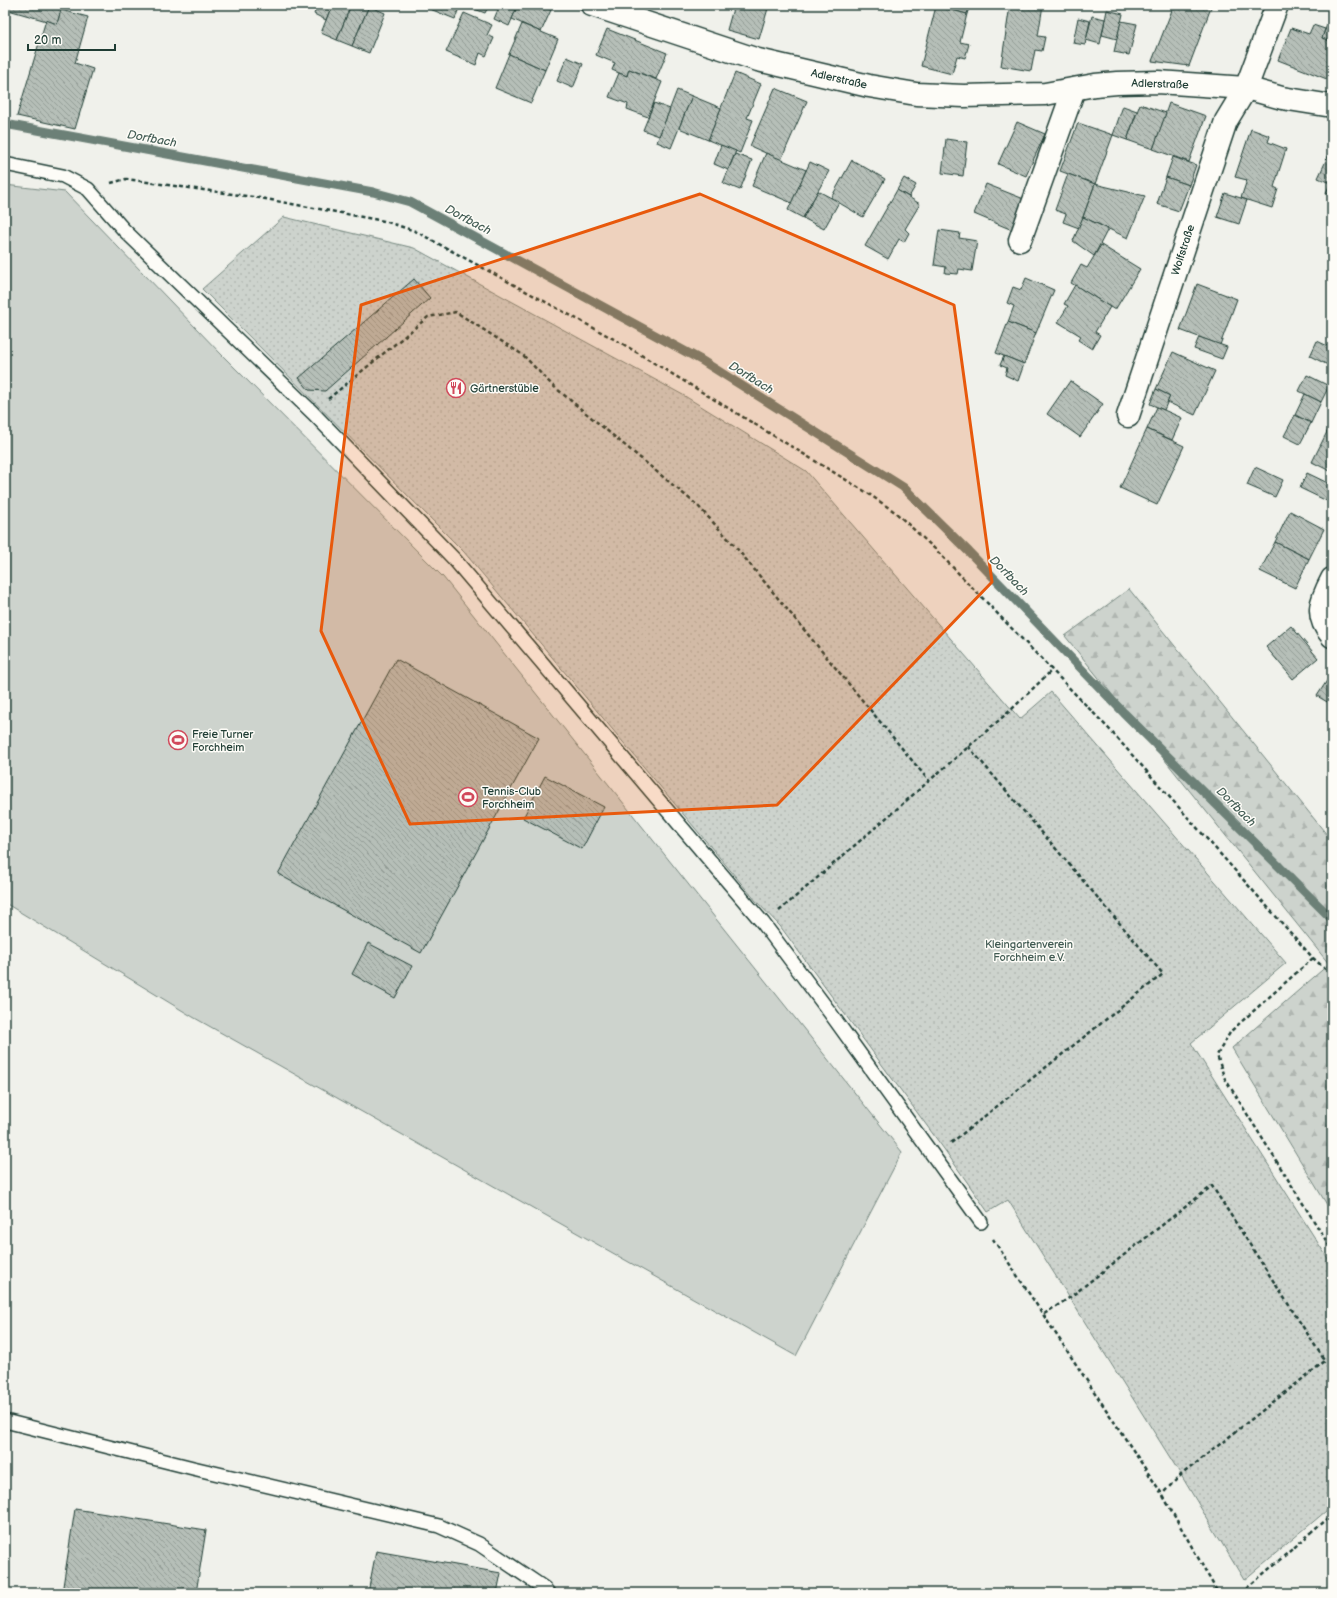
<svg xmlns="http://www.w3.org/2000/svg" width="1337" height="1598" viewBox="0 0 1337 1598" font-family="'Balsamiq Sans',sans-serif">
<defs>
<pattern id="forest-firs" width="22" height="20" patternUnits="userSpaceOnUse"><rect width="22" height="20" fill="#cdd3cd"/><path d="M5 1l3.5 6h-7zM16 11l3.5 6h-7z" fill="#b0b6b1"/></pattern>
<pattern id="garden-dots" width="8" height="8" patternUnits="userSpaceOnUse"><rect width="8" height="8" fill="#cdd3cd"/><path d="M2 2h.1M6 6h.1" fill="none" stroke="#b0b6b1" stroke-width="1.8" stroke-linecap="round"/></pattern>
<pattern id="building-back-hatch" width="6" height="6" patternUnits="userSpaceOnUse"><rect width="6" height="6" fill="#b6bfb8"/><path d="M-1 5l2 2M0 0l6 6M5-1l2 2" fill="none" stroke="#939c96"/></pattern>
</defs>
<rect width="100%" height="100%" fill="#f0f1eb"/>
<filter id="ink" filterUnits="userSpaceOnUse"><feTurbulence type="fractalNoise" baseFrequency=".025" numOctaves="2"/><feDisplacementMap in="SourceGraphic" scale="8" xChannelSelector="R" yChannelSelector="G"/><feConvolveMatrix kernelMatrix="1 2 1 2 8 2 1 2 1" color-interpolation-filters="sRGB"/></filter>
<g filter="url(#ink)">
<!-- forest -->
<path fill="url(#forest-firs)" stroke="#768880" d="M1129 589 1332 841V1213L1232 1048 1329 964 1065 636Z"/>
<!-- park -->
<path fill="#cdd3cd" stroke="#768880" d="M5 185 65 192 221 354 443 577 902 1152 796 1356 193 1017 5 903Z"/>
<!-- garden -->
<path fill="url(#garden-dots)" stroke="#768880" d="M284 217 414 248 683 395 806 471 1020 719 1051 692 1286 963 1191 1043 1332 1265V1506L1244 1580 1181 1475 1008 1200 988 1212 944 1149 780 926 756 901 464 552 202 289Z"/>
<g fill="none" stroke-linecap="round" stroke-linejoin="round">
<!-- stream -->
<path stroke="#6c8077" stroke-width="9" d="M5 124 373 192 410 202 701 360 903 487 969 552 1124 713 1332 919"/>
</g>
<!-- building -->
<g fill="url(#building-back-hatch)" stroke="#1f3d34">
<path d="M5 5H63L57 24 5 9Z"/>
<path d="M318 5H332L326 20 314 14Z"/>
<path d="M332 5H351L337 40 321 33Z"/>
<path d="M351 5 369 6 352 46 337 40Z"/>
<path d="M420 5H460L455 19Z"/>
<path d="M464 5H489L485 13Z"/>
<path d="M500 5H518L509 26 494 19Z"/>
<path d="M518 5H540L551 10 541 32 512 19Z"/>
<path d="M734 5H769L759 39 727 30Z"/>
<path d="M937 5H970L967 14 936 6Z"/>
<path d="M1010 5H1043L1038 36 1045 37 1042 51 1035 50 1031 71 1001 66Z"/>
<path d="M1174 5H1212L1189 66 1152 61Z"/>
<path d="M1228 5H1244L1242 10Z"/>
<path d="M369 6 385 13 369 53 352 46Z"/>
<path d="M936 6 967 14 960 42 969 44 965 58 957 56 952 74 921 66Z"/>
<path d="M61 10 88 17 75 63 93 69 75 129 17 116 46 20 57 24Z"/>
<path d="M1107 10 1123 14 1117 39 1102 35Z"/>
<path d="M1332 12V42L1322 38Z"/>
<path d="M464 13 492 25 487 35 494 38 486 56 480 53 476 65 446 52Z"/>
<path d="M1092 16 1105 19 1100 44 1086 40Z"/>
<path d="M1078 18 1090 21 1085 45 1073 43Z"/>
<path d="M1121 21 1137 24 1129 55 1114 52Z"/>
<path d="M522 24 558 39 545 70 509 54Z"/>
<path d="M1313 25 1325 29 1322 38 1332 42V81L1278 60 1291 28 1309 34Z"/>
<path d="M607 29 667 53 656 79 629 69 627 76 619 73 612 70 615 63 596 55Z"/>
<path d="M509 54 545 70 531 103 495 88Z"/>
<path d="M567 57 583 64 573 88 557 81Z"/>
<path d="M629 69 662 82 648 117 627 109 628 104 609 97 619 73 627 76Z"/>
<path d="M735 73 761 84 747 118 753 120 740 153 708 140Z"/>
<path d="M775 88 807 101 781 160 750 146Z"/>
<path d="M677 90 692 96 671 148 657 142Z"/>
<path d="M692 96 721 108 708 140 679 128Z"/>
<path d="M654 103 670 109 659 136 643 130Z"/>
<path d="M1169 103 1206 116 1189 162 1153 149Z"/>
<path d="M1140 104 1166 113 1153 149 1127 140Z"/>
<path d="M1123 106 1137 111 1127 140 1113 135Z"/>
<path d="M1017 122 1045 134 1026 176 998 164Z"/>
<path d="M1078 123 1113 135 1095 184 1060 171Z"/>
<path d="M1251 129 1270 136 1268 142 1286 149 1274 187 1278 189 1272 208 1241 198 1247 180 1235 177Z"/>
<path d="M946 139 967 142 963 176 942 173Z"/>
<path d="M721 145 736 151 728 170 714 164Z"/>
<path d="M1330 152 1332 153V179L1330 183 1318 178Z"/>
<path d="M766 153 806 170 792 203 752 186Z"/>
<path d="M735 154 752 160 740 190 723 183Z"/>
<path d="M1173 157 1196 165 1189 185 1166 177Z"/>
<path d="M852 160 885 179 863 217 831 198Z"/>
<path d="M810 162 829 171 803 218 788 210Z"/>
<path d="M1068 174 1095 184 1079 228 1063 222 1066 214 1055 210Z"/>
<path d="M1166 177 1189 185 1179 211 1157 204Z"/>
<path d="M904 178 916 185 909 197 897 190Z"/>
<path d="M1332 179V196L1326 193Z"/>
<path d="M986 184 1029 201 1017 232 974 214Z"/>
<path d="M1095 184 1145 196 1128 238 1083 217Z"/>
<path d="M897 190 920 204 905 229 909 233 904 242 899 239 888 259 865 246Z"/>
<path d="M818 191 839 202 824 229 803 218Z"/>
<path d="M1225 193 1247 200 1239 224 1217 217Z"/>
<path d="M1083 217 1108 229 1094 256 1073 241Z"/>
<path d="M939 230 960 233 959 238 977 241 972 271 959 269 958 274 945 273 946 267 934 265Z"/>
<path d="M1101 245 1140 269 1115 310 1071 283 1081 265 1087 268Z"/>
<path d="M1026 278 1054 290 1036 333 1008 322 1014 306 1007 303 1013 287 1021 290Z"/>
<path d="M414 279 430 298 325 391 309 390 299 378Z"/>
<path d="M1197 284 1237 299 1220 345 1180 330Z"/>
<path d="M1075 285 1110 307 1095 332 1100 335 1092 349 1078 340 1081 336 1058 322 1068 306 1064 304Z"/>
<path d="M1008 322 1036 333 1024 364 996 353Z"/>
<path d="M1199 337 1227 347 1222 359 1194 349Z"/>
<path d="M1317 341 1332 348V367L1310 356Z"/>
<path d="M1173 352 1215 371 1195 415 1167 402 1170 396 1156 389Z"/>
<path d="M1004 356 1024 364 1018 381 1005 375 1007 368 1000 365Z"/>
<path d="M1307 375 1329 386 1321 402 1299 391Z"/>
<path d="M1070 381 1103 404 1080 437 1047 414Z"/>
<path d="M1156 389 1170 396 1164 410 1150 404Z"/>
<path d="M1305 394 1321 402 1311 423 1295 415Z"/>
<path d="M1157 407 1182 418 1172 440 1147 429Z"/>
<path d="M1295 415 1311 423 1300 444 1284 436Z"/>
<path d="M1332 421V434L1327 432Z"/>
<path d="M1147 429 1184 446 1157 505 1120 488Z"/>
<path d="M1327 432 1332 434V472L1312 462Z"/>
<path d="M1255 467 1283 480 1275 497 1247 485Z"/>
<path d="M1307 473 1332 485V496L1329 502 1300 488Z"/>
<path d="M1290 511 1324 529 1309 559 1275 542Z"/>
<path d="M1275 542 1309 559 1295 588 1260 571Z"/>
<path d="M1291 626 1318 658 1293 679 1266 647Z"/>
<path d="M396 659 539 738 421 953 278 874Z"/>
<path d="M1330 676 1332 678V698L1329 703 1317 696Z"/>
<path d="M545 776 604 807 582 849 523 818Z"/>
<path d="M368 943 412 966 395 998 352 974Z"/>
<path d="M75 1509 206 1530 196 1593H62Z"/>
<path d="M376 1551 501 1573 497 1593H368Z"/>
</g>
<g fill="none" stroke-linecap="round" stroke-linejoin="round">
<defs>
<g id="lane">
<path d="M5 164 63 176 88 189 124 230 313 413 454 559 763 923 831 1014 981 1222"/>
<path d="M5 1421 193 1468 439 1526 479 1544 544 1588 548 1593"/>
</g>
<g id="street">
<path d="M592 5 758 60 869 86 916 94 964 96 1045 94 1095 85 1117 83 1158 82 1246 88 1282 98 1332 106"/>
<path d="M1020 240 1074 89"/>
<path d="M1128 416 1226 121 1246 88 1277 5"/>
<path d="M1332 579C1321 600 1314 615 1332 636"/>
</g>
</defs>
<!-- lane casing -->
<use href="#lane" stroke="#1f3d34" stroke-width="16"/>
<!-- street casing -->
<use href="#street" stroke="#1f3d34" stroke-width="25"/>
<!-- path -->
<g stroke="#1f3d34" stroke-width="2.5" stroke-dasharray="4 3" stroke-linecap="butt">
<path d="M111 183 126 179 260 198 384 221 415 231 623 344 866 492 895 512 936 550 1109 729 1313 958 1332 975"/>
<path d="M328 399 428 317 456 312 523 355 552 385 697 505 734 545 929 781"/>
<path d="M779 911 1012 709 1052 670"/>
<path d="M1313 958 1231 1031 1217 1055 1224 1077 1332 1250"/>
<path d="M951 1143 1163 974 968 746"/>
<path d="M993 1239 1162 1494 1218 1593"/>
<path d="M1044 1314 1069 1298 1212 1186 1325 1361 1181 1475 1162 1494"/>
<path d="M1241 1593 1332 1515"/>
</g>
<!-- lane -->
<use href="#lane" stroke="#fdfcf7" stroke-width="13"/>
<!-- street -->
<use href="#street" stroke="#fdfcf7" stroke-width="22"/>
</g>
</g>
<!-- marked area -->
<path fill="#e8590c" fill-opacity="0.2" stroke="#e8590c" stroke-width="3" stroke-linejoin="round" d="M700 194 954 305 992 582 777 805 410 824 321 631 361 305Z"/>
<!-- icons -->
<defs>
<symbol id="restaurant-ring" viewBox="-11 -11 22 22"><circle r="9.5" fill="#fdfcf7" stroke="#d1495b" stroke-width="1.5"/><path d="M-5-6h1v4h1v-4h1v4h1v-4h1v5L-1.5 .5V6h-2V.5L-5-1ZM5-6V6H3V1.5H1.5Q1.5-4 5-6Z" fill="#d1495b"/></symbol>
<symbol id="stadium-ring" viewBox="-11 -11 22 22"><circle r="9.5" fill="#fdfcf7" stroke="#d1495b" stroke-width="1.5"/><path d="M0-5a6.5 5 0 1 0 0 10a6.5 5 0 1 0 0-10ZM-3.5-1.8h7v3.6h-7Z" fill="#d1495b"/></symbol>
</defs>
<g fill-rule="evenodd">
<use href="#restaurant-ring" x="445" y="377" width="22" height="22"/>
<use href="#stadium-ring" x="167" y="729" width="22" height="22"/>
<use href="#stadium-ring" x="457" y="786" width="22" height="22"/>
</g>
<g text-anchor="middle" dominant-baseline="central" stroke-width="3" stroke-linejoin="round" paint-order="stroke">
<!-- street labels -->
<g font-size="11" fill="#1f3d34" stroke="#fdfcf7">
<text transform="translate(839 79) rotate(13)">Adlerstraße</text>
<text transform="translate(1160 84) rotate(2)">Adlerstraße</text>
<text transform="translate(1183 250) rotate(-72)">Wolfstraße</text>
</g>
<!-- poi labels -->
<g font-size="11" fill="#1f3d34" stroke="#fdfcf7" text-anchor="start">
<text x="470" y="388">Gärtnerstüble</text>
<text x="192" y="734">Freie Turner<tspan x="192" dy="13">Forchheim</tspan></text>
<text x="482" y="791">Tennis-Club<tspan x="482" dy="13">Forchheim</tspan></text>
</g>
<!-- park labels -->
<g font-size="11" fill="#425b53" stroke="#fdfcf7">
<text x="1029" y="944">Kleingartenverein<tspan x="1029" dy="13">Forchheim e.V.</tspan></text>
</g>
<!-- water labels -->
<g font-size="12" font-style="italic" fill="#455e56" stroke="#fdfcf7">
<text transform="translate(152 139) rotate(10)">Dorfbach</text>
<text transform="translate(468 220) rotate(28)">Dorfbach</text>
<text transform="translate(751 378) rotate(32)">Dorfbach</text>
<text transform="translate(1009 576) rotate(46)">Dorfbach</text>
<text transform="translate(1236 807) rotate(45)">Dorfbach</text>
</g>
</g>
<!-- margin -->
<rect width="1337" height="1598" fill="none" stroke="#fdfcf7" stroke-width="20"/>
<rect x="10" y="10" width="1317" height="1578" fill="none" stroke="#1f3d34" stroke-width="1.5" filter="url(#ink)"/>
<!-- scale -->
<path d="M28 44v6h87v-6" fill="none" stroke="#1f3d34" stroke-width="2"/>
<text x="34" y="44" font-size="12" fill="#1f3d34" stroke="#fdfcf7" stroke-width="3" paint-order="stroke">20 m</text>
</svg>
